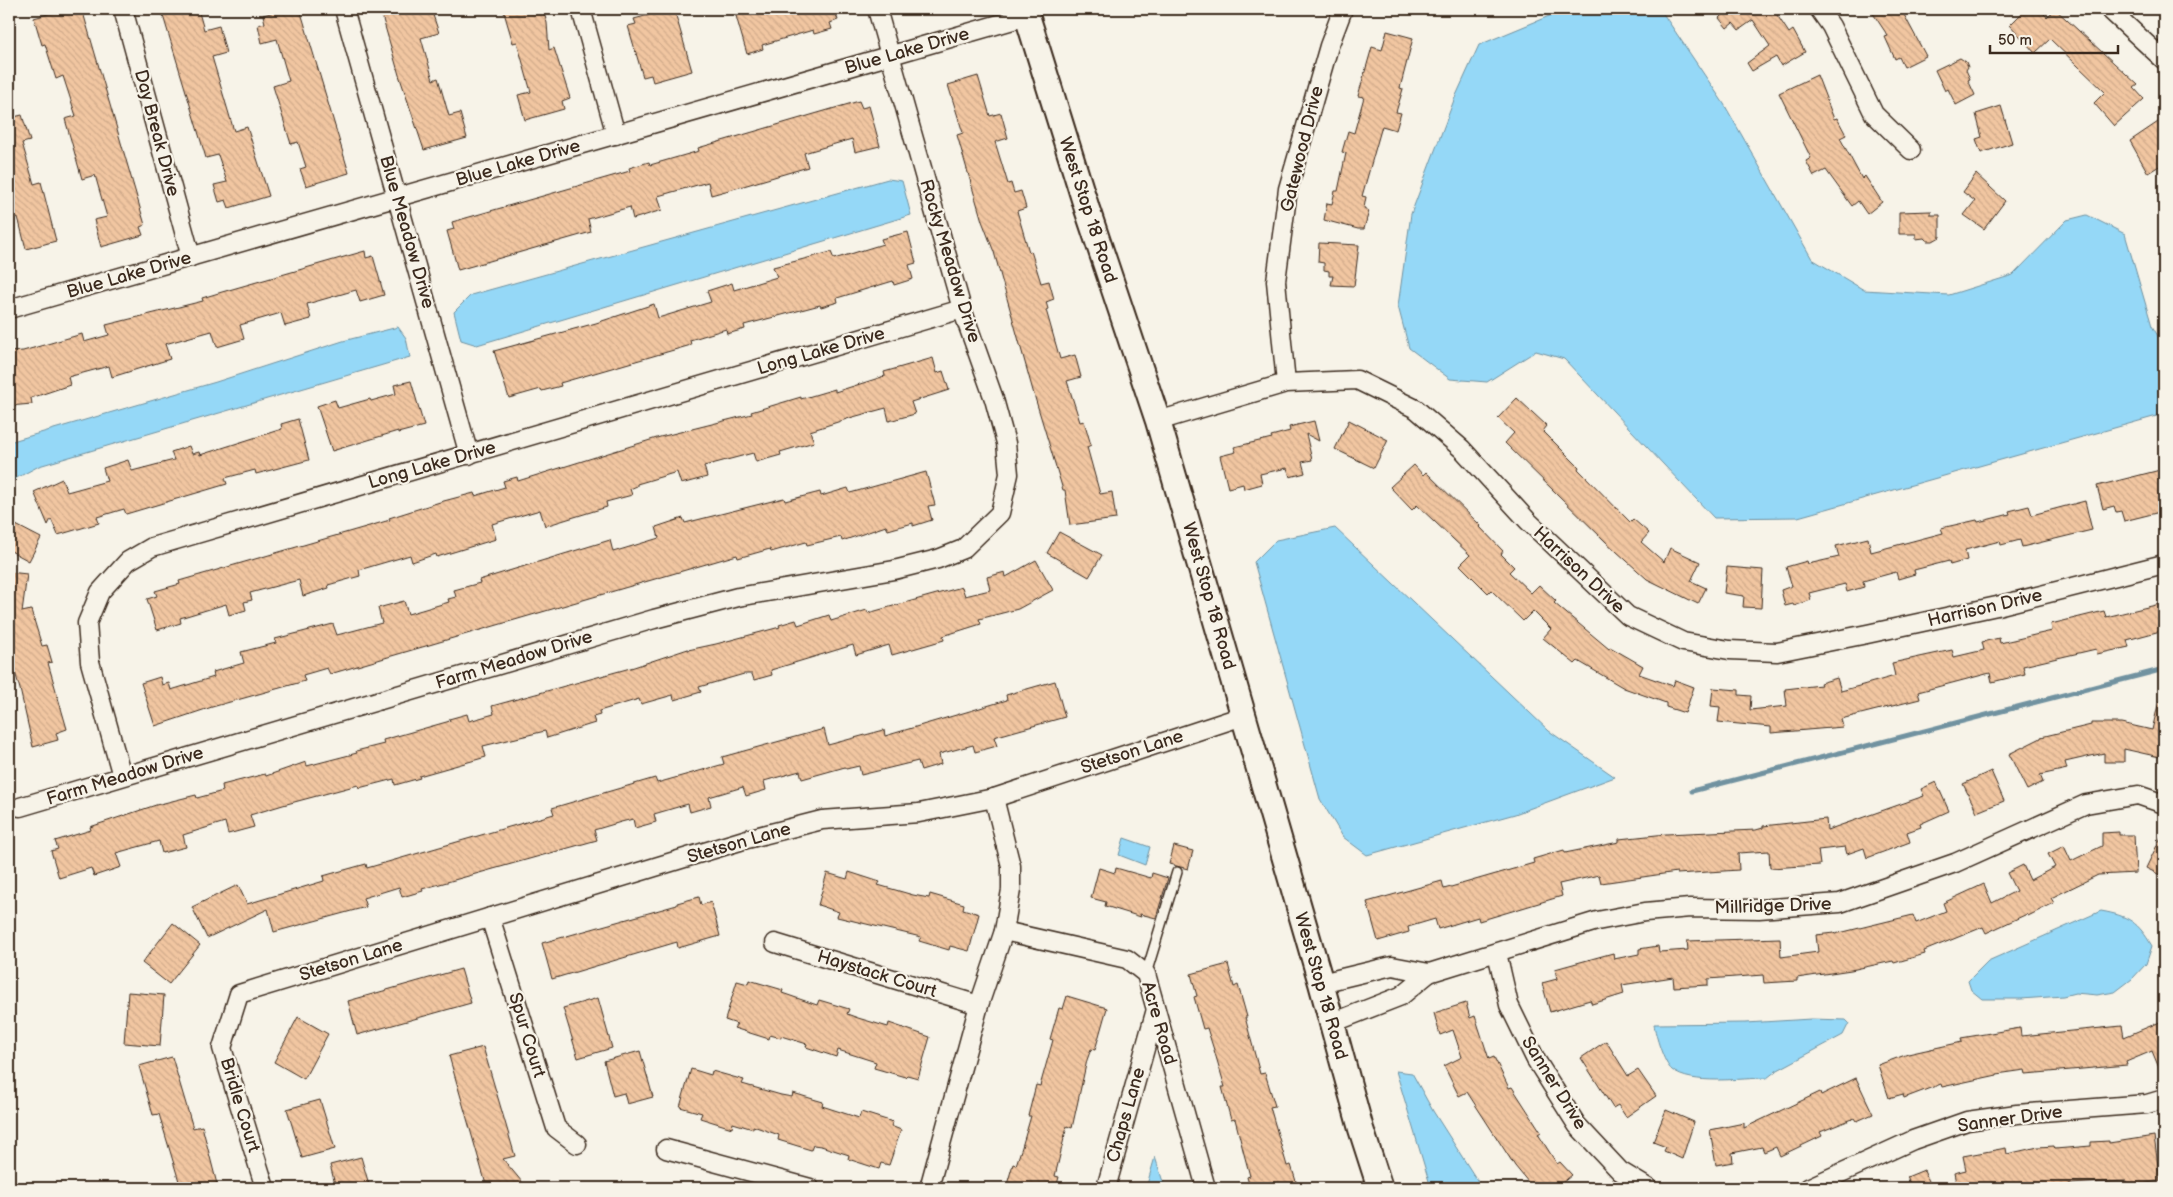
<svg xmlns="http://www.w3.org/2000/svg" width="2173" height="1197" viewBox="0 0 2173 1197" font-family="'Balsamiq Sans',sans-serif">
<defs>
<pattern id="building-back-hatch" width="6" height="6" patternUnits="userSpaceOnUse" patternTransform="scale(1.25)"><rect width="6" height="6" fill="#f1c6a1"/><path d="M-1 5l2 2M0 0l6 6M5-1l2 2" fill="none" stroke="#d0aa8a"/></pattern>
</defs>
<rect width="100%" height="100%" fill="#f7f3e8"/>
<filter id="ink" filterUnits="userSpaceOnUse"><feTurbulence type="fractalNoise" baseFrequency=".02" numOctaves="2"/><feDisplacementMap in="SourceGraphic" scale="10" xChannelSelector="R" yChannelSelector="G"/><feConvolveMatrix kernelMatrix="1 2 1 2 8 2 1 2 1" color-interpolation-filters="sRGB"/></filter>
<g filter="url(#ink)">
<!-- water -->
<g fill="#95d8f7" stroke="#7192a0">
<path d="M1566 9H1660L1724 104 1812 259 1864 290 1949 295 2013 275 2067 220 2087 215 2125 234 2152 326 2164 346V414L1798 517 1714 518 1564 359 1536 351 1487 382 1450 379 1409 348 1398 306 1411 214 1454 100 1479 45Z"/>
<path d="M888 179 902 181 911 215 477 345 461 340 454 312 471 295Z"/>
<path d="M398 327 406 338 410 357 39 466 9 482V442L216 382 343 341Z"/>
<path d="M1335 528 1549 731 1615 777 1515 814 1367 855 1343 837 1320 799 1254 562 1276 540Z"/>
<path d="M1124 838 1150 847 1145 865 1119 855Z"/>
<path d="M2101 911C2129 916 2138 922 2152 946L2146 964 2132 979 2115 992 2097 995 2075 993 2063 996 2021 999H1982L1971 990 1968 981 1988 961Z"/>
<path d="M1811 1019 1846 1020 1849 1023 1843 1035 1776 1071 1767 1078C1742 1078 1691 1086 1672 1070 1664 1064 1655 1034 1654 1024L1746 1023Z"/>
<path d="M1396 1071 1412 1073 1433 1111 1482 1188H1431Z"/>
<path d="M1155 1157 1165 1188H1146Z"/>
</g>
<g fill="none" stroke-linecap="round" stroke-linejoin="round">
<!-- stream -->
<path stroke="#7192a0" stroke-width="5" d="M1692 791 2164 669"/>
</g>
<!-- building -->
<g fill="url(#building-back-hatch)" stroke="#3b2a1e">
<path d="M65 9H82L145 225 140 227 143 235 101 247 94 220 107 217 95 175 82 179 65 119 76 116 63 76 56 79 45 44 42 45 34 18Z"/>
<path d="M161 9H198L204 30 219 26 226 53 212 57 234 131 247 127 269 196 229 208 226 200 219 202 214 185 227 182 218 155 206 158Z"/>
<path d="M286 9H300L349 173 306 186 300 169 306 167 298 142 291 144 273 86 289 81 277 39 262 43 258 25 265 23 263 15Z"/>
<path d="M380 9H431L439 33 421 38 433 80 438 78 449 116 460 113 467 138 424 150 399 75Z"/>
<path d="M503 9H543L547 23 549 50 554 48 570 98 562 101 564 109 525 120 518 95 531 92 517 42 513 43Z"/>
<path d="M671 9H674L692 71 653 82 651 75 643 77 628 26 636 24 634 19Z"/>
<path d="M734 9H760L761 12 773 9H834L838 20 830 23 832 29 814 34 813 30 762 45 763 49 747 54Z"/>
<path d="M1722 9H1773L1789 33 1793 30 1805 52 1781 66 1776 57 1752 71 1747 63 1770 46 1753 20 1739 30 1733 23 1727 28 1719 18 1725 12Z"/>
<path d="M1870 9H1901L1926 56 1904 67 1899 57 1895 59 1885 37 1888 36Z"/>
<path d="M2026 9H2039L2047 17 2055 9 2138 85 2134 88 2144 99 2114 126 2094 103 2105 92 2050 39 2035 53 2010 25Z"/>
<path d="M1387 31 1413 38 1400 88 1403 89 1396 112 1401 113 1396 130 1382 126 1362 196 1366 197 1364 208 1369 211 1364 229H1358L1324 220 1327 203 1332 204 1335 191H1338L1346 153 1342 152 1348 131 1354 133 1364 97 1358 96 1372 47 1382 50Z"/>
<path d="M1960 58 1966 62 1968 67 1966 70 1970 79 1968 80 1975 95 1956 105 1948 89 1945 91 1935 70Z"/>
<path d="M1817 75 1834 119 1837 118 1846 135 1840 138 1862 179 1865 176 1882 202 1867 214 1858 201 1852 206 1826 170 1814 176 1806 161 1811 158 1779 93Z"/>
<path d="M978 76 990 116 1001 113 1008 138 995 142 1008 184 1011 183 1014 193 1021 191 1026 208 1017 211 1029 252 1031 251 1041 283 1049 281 1054 299 1046 302 1048 309 1046 310 1060 359 1075 355 1081 377 1067 381 1080 422 1084 421 1091 445 1087 447 1100 494 1112 492 1116 519 1070 525 1065 490H1063L1033 391 994 252 982 221 957 135 963 133 948 85Z"/>
<path d="M859 101 862 108 869 106 880 146 855 152 852 139 804 153 808 167 740 187 711 195 708 182 658 196 662 210 633 219 630 207 588 219 591 232 458 270 447 231 454 229 452 222 630 171 629 168 649 162 650 165 699 151 698 148Z"/>
<path d="M2001 106 2012 143 1981 153 1976 139 1982 137 1976 114Z"/>
<path d="M12 109 14 117 22 115 30 141 22 143 34 184 41 182 56 241 26 249 18 217 9 220V110Z"/>
<path d="M2164 118V163L2148 173 2130 141Z"/>
<path d="M1976 174 2005 201 1984 229 1964 215 1975 201 1963 192Z"/>
<path d="M1931 211V215H1940V237L1933 241H1927L1924 238 1916 239V234H1899V212Z"/>
<path d="M908 232 916 263 909 265 913 279 894 285 893 281 837 298 838 302 821 307 820 305 744 325 745 329 727 334 726 329 690 340 691 345 560 383 561 386 542 391 541 389 509 398 494 351 596 323 654 304 658 318 711 302 707 291 732 283 734 290 777 277 773 267 831 252 834 259 883 244 881 239Z"/>
<path d="M1319 243 1359 245 1354 286 1331 285 1333 276H1329V271L1324 270V263L1318 262Z"/>
<path d="M365 251 366 258 373 256 384 295 360 302 356 290 307 304 311 319 285 326 281 313 240 325 244 339 217 347 212 331 165 344 170 359 112 377 109 366 68 377 70 385 31 398 32 404 9 406V352L23 351 82 334 84 342 109 335 106 325 203 301 202 298 222 292Z"/>
<path d="M933 358 937 373 943 371 949 390 911 402 915 414 889 421 886 408 853 417 810 431 814 442 780 452 781 455 756 462 753 453 704 466 707 477 681 484 677 472 637 484V486L630 489 632 495 606 502 607 507 545 526 540 510 492 524 496 539 437 557 436 554 412 562 410 555 359 570 360 576 328 585 329 588 303 596 299 580 250 593 252 600 244 602 246 610 229 615 226 604 180 618 181 623 157 630 147 599 157 596 155 591 180 584 179 581 390 520 389 518 440 502 474 493 475 496 505 487 503 481 517 477 518 481 660 437 752 414 751 412 801 397V399L835 389V392L885 376 884 372Z"/>
<path d="M411 381 424 426 398 433V431L332 451 317 406 335 400 338 408 370 399 371 401 396 394 394 385Z"/>
<path d="M1517 398 1547 426 1543 431 1579 467 1578 469 1630 522 1633 519 1649 533 1641 542 1664 562 1670 548 1700 562 1691 581 1706 588 1698 604 1647 579 1606 542 1505 443 1514 433 1498 418Z"/>
<path d="M298 419 309 460 256 474 255 470 225 478 227 484 126 514 124 509 97 517 99 523 58 535 51 519 48 525 34 492 62 479 67 492 107 481 103 468 128 460 132 471 174 460 171 452 189 446 192 454 199 452 200 455 282 429 281 424Z"/>
<path d="M1349 420 1388 440 1374 468 1335 449Z"/>
<path d="M1314 421 1319 441 1306 434 1312 460 1302 462 1305 473 1290 477 1287 468 1260 474 1262 484 1244 489 1243 484 1228 488 1220 456 1236 452 1234 447 1272 438 1271 436 1290 431 1289 427Z"/>
<path d="M1414 465 1423 475 1426 472 1481 526 1480 527 1503 551 1501 554 1514 567 1509 572 1531 593 1539 585 1556 601 1554 603 1609 649 1610 647 1643 666 1639 674 1673 686 1675 680 1694 687 1685 713 1666 707V703L1624 688 1578 661 1575 664 1543 638 1551 629 1533 611 1523 621 1491 590 1488 593 1460 565 1470 555 1417 505 1412 510 1390 487Z"/>
<path d="M2164 469V511L2124 521 2121 511 2116 512 2114 506 2103 509 2097 486Z"/>
<path d="M926 472 935 505 928 506 932 520 913 526V523L888 530 886 526 842 541 841 537 807 545 806 542 771 552 770 549 738 558 737 555 330 674 327 668 303 675 305 681 212 707 155 726 141 683 160 677 162 685 169 683 171 690 214 677 213 672 244 663 241 652 276 643 275 639 333 624 337 635 382 623 378 608 404 601 408 614 449 602 448 599 456 597 454 590 480 583 479 580 610 540 613 552 659 538 656 527 683 518 685 523 784 498 785 501 820 492 821 496 848 488 850 493Z"/>
<path d="M2085 501 2092 530 2022 547 2020 540 2001 545 2000 541 1965 550 1967 560 1950 565 1949 561 1914 570 1915 574 1898 579 1896 572 1863 581 1864 587 1847 592 1845 584 1809 593 1811 600 1794 606 1793 604 1785 606 1781 590 1792 586 1786 567 1807 561 1808 564 1839 557 1836 546 1868 538 1871 552 1943 533 1941 528 1977 520 1978 522 2010 514 2009 511 2029 506 2032 515Z"/>
<path d="M14 524 41 538 29 561 9 550V534Z"/>
<path d="M1059 532 1102 555 1089 577 1047 553Z"/>
<path d="M1036 560 1053 590 1018 609 979 619 981 624 943 636 944 640 892 655 889 645 856 655 853 645 771 670 772 675 754 680 752 674H744L699 687 701 692 674 700 673 695 641 704 639 699 599 711 600 715 593 717 595 723 547 738 545 731 483 746 486 757 419 776 420 778 395 785 394 779 359 788 358 785 283 805 250 815 254 827 228 834 225 822 183 835 186 847 162 853 159 841 116 853 121 867 94 876 91 868 59 878 51 851 58 849 55 841 91 830 90 827 156 805 196 795 197 798 223 791 222 785 265 774 266 776 306 762 307 766 357 753 356 751 384 744 383 740 450 721 449 719 467 714 469 721 494 714 492 706 634 667 688 649V650L716 644 780 627 779 625 796 620 798 625 829 615 831 621 867 610 868 613 962 587 965 596 990 590 987 577 1005 572 1006 577Z"/>
<path d="M1727 567 1763 570 1761 608 1743 607 1744 596 1724 593Z"/>
<path d="M9 572 27 574 22 612 31 610 42 646 47 645 52 662 48 663 67 729 56 733 58 740 33 747 20 689 9 652Z"/>
<path d="M2164 603V630L2127 640 2129 647 2097 654 2096 649 2023 666 2025 674 1992 682 1990 673 1918 692 1920 699 1841 719 1843 727 1771 733V727L1718 722 1720 707 1711 706 1713 688 1739 690V695L1751 696 1750 710 1787 706 1785 689 1821 685 1820 683 1837 678 1841 691 1895 676 1892 663 1952 650 1954 657 1984 650 1982 642 1999 638 2000 643 2052 631 2051 624 2104 611 2106 617Z"/>
<path d="M1055 681 1065 717 994 737 997 746 975 752 973 745 939 754 941 764 921 770 918 761 861 775 859 766 846 769 845 767 802 779 800 771 764 781 766 790 746 796 743 787 709 797 711 806 690 812 688 804 654 814 656 822 635 828 633 819 621 822 594 830 597 840 422 889 423 891 402 897 399 887 363 898 366 907 274 932 268 909 207 938 192 907 238 885 247 904 324 881 323 876 366 864 367 868 554 814 552 808 655 778 657 783 724 764 722 757 824 729 828 745 884 730 885 736 1007 700 1006 695Z"/>
<path d="M2159 701H2164V758L2124 749V762H2104V753L2065 762 2067 769 2040 775 2043 782 2027 790 2009 754 2041 738V737L2091 725V723H2121L2152 730Z"/>
<path d="M1991 771 2004 801 1977 812 1963 784Z"/>
<path d="M1936 782 1949 811 1920 824 1921 827 1907 832 1910 842 1867 858 1864 848 1847 854 1845 847 1818 850 1820 865 1770 868 1769 851 1738 853 1739 870 1677 874V872L1601 883 1599 875 1559 884 1562 896 1479 921 1478 917 1438 929 1435 919 1408 927 1409 932 1378 941 1367 902 1442 881 1444 889 1534 863 1533 859 1564 850 1565 853 1619 842V839L1666 834 1756 830 1763 828V826L1826 819 1827 830 1924 796 1921 789Z"/>
<path d="M2164 831V877L2146 868Z"/>
<path d="M2119 832V835H2134L2136 873 2098 875 2051 898 2054 903 2028 916 2027 914 1986 933 1983 927 1924 951 1925 954 1894 963 1893 961 1851 970 1797 978V981L1764 983 1763 975 1708 979V985L1674 987 1673 977 1622 985 1624 994 1592 1004 1590 1000 1550 1012 1542 983 1557 979 1555 969 1613 953 1614 959 1639 954V949L1658 946 1659 952 1688 950 1687 941 1780 938 1781 957 1818 952 1816 935 1834 933 1835 934 1913 915 1916 923 1946 911 1943 903 1984 884 1992 903 2016 891 2007 873 2023 865 2030 880 2055 867 2048 854 2064 846 2071 861 2102 846V833Z"/>
<path d="M1174 846 1193 851 1188 869 1169 864Z"/>
<path d="M1099 868 1115 873 1116 868 1151 878 1152 873 1168 878 1156 918 1140 914 1141 917 1105 906 1106 902 1091 898Z"/>
<path d="M849 872 880 882 878 885 913 895 929 898 930 894 964 904 963 909 979 914 969 951 950 946 949 950 919 941 921 937 837 917 839 912 818 905 827 873 847 879Z"/>
<path d="M699 897 701 905 711 902 720 936 678 948 677 942 552 979 542 943 677 905V903Z"/>
<path d="M173 923 200 945 169 984 142 963Z"/>
<path d="M1228 964 1234 987 1238 985 1247 1017H1245L1260 1074 1265 1073 1275 1106 1270 1107 1287 1166 1291 1165 1298 1188H1250L1247 1177 1250 1176 1244 1154 1235 1119 1231 1120 1222 1087H1225L1214 1050 1207 1028 1203 1029 1194 997 1197 996 1191 974Z"/>
<path d="M461 969 471 1003 357 1035 348 1001Z"/>
<path d="M749 980 783 990 782 993 817 1005 819 1000 849 1009 847 1014 858 1018 888 1027 889 1023 930 1037 918 1078 907 1075 905 1077 874 1068 876 1062 838 1050 836 1057 806 1047 807 1044 781 1036V1038L770 1035 769 1039 734 1028 737 1024 725 1020 737 981 748 984Z"/>
<path d="M128 992 164 995 160 1046 124 1043Z"/>
<path d="M1067 996 1107 1008 1095 1050 1091 1049 1087 1060 1072 1128 1067 1126 1055 1176 1059 1177 1056 1188H1006L1013 1164 1016 1165 1022 1147 1031 1116H1028L1036 1085 1040 1086 1053 1040 1050 1039 1059 1008 1063 1009Z"/>
<path d="M598 998 612 1048 578 1058 563 1008Z"/>
<path d="M1466 1003 1470 1018 1475 1016 1489 1059 1494 1057 1509 1088 1512 1087 1541 1132 1538 1134 1557 1164 1560 1162 1572 1175 1556 1188H1533L1515 1166 1467 1092 1459 1096 1444 1066 1462 1057 1453 1030 1440 1035 1434 1013Z"/>
<path d="M298 1017 328 1034 304 1079 274 1062Z"/>
<path d="M2160 1022 2164 1032V1080L2152 1051 2126 1062 2127 1065 2026 1074 2025 1070 1997 1074V1075L1942 1087 1941 1084 1904 1098 1903 1094 1889 1098 1878 1065 1908 1054 1962 1042 1961 1038 2020 1028 2021 1036 2122 1026 2124 1037Z"/>
<path d="M1606 1041 1628 1076 1638 1070 1656 1096 1626 1117 1618 1105 1613 1108 1581 1058Z"/>
<path d="M483 1047 515 1156 503 1159 527 1188H487L449 1056Z"/>
<path d="M640 1051 653 1097 627 1104 624 1093 613 1096 604 1061Z"/>
<path d="M172 1057 193 1128 202 1126 218 1188H181L159 1114 153 1115 139 1066Z"/>
<path d="M691 1069 711 1075 712 1071 744 1080 742 1084 781 1095 792 1097 793 1093 823 1102 822 1106 859 1118 861 1112 893 1122 891 1126 901 1130 889 1165 881 1163 879 1169 848 1159 849 1155 821 1146 813 1145 811 1150 778 1140 779 1135 753 1126V1129L733 1123 732 1128 700 1118 702 1113 680 1107Z"/>
<path d="M1856 1078 1873 1114 1857 1121 1855 1118 1820 1132 1822 1136 1780 1156 1776 1147 1764 1152 1762 1147 1732 1153 1733 1162 1716 1165 1710 1130 1744 1123V1128L1820 1092 1821 1095Z"/>
<path d="M320 1100 335 1149 302 1158 287 1109Z"/>
<path d="M1666 1110 1694 1122 1682 1159 1664 1151 1666 1147 1653 1142Z"/>
<path d="M2154 1136 2160 1181 2126 1186V1181L2069 1184V1187L2045 1188H2038V1184L2019 1188H1957L1954 1173 1966 1170 1963 1156 2006 1148 2007 1154 2038 1147 2054 1146 2055 1149 2091 1146V1142L2109 1141V1143Z"/>
<path d="M361 1157 370 1188H336L330 1165Z"/>
<path d="M1924 1170 1932 1188H1912L1907 1177Z"/>
</g>
<g fill="none" stroke-linecap="round" stroke-linejoin="round">
<defs>
<path id="lane" d="M1146 974 1177 872"/>
<g id="street">
<path d="M123 9 191 257"/>
<path d="M344 9 469 455"/>
<path d="M581 9 616 135"/>
<path d="M1819 9 1831 26 1874 114 1911 150"/>
<path d="M2109 9 2164 60"/>
<path d="M9 309 1027 16"/>
<path d="M1286 383 1276 281 1288 189 1329 46 1343 9"/>
<path d="M1158 421 1286 383 1357 380 1416 409 1462 449 1528 521 1628 616 1683 642 1729 650 1777 652 1867 634 1997 606 2164 564"/>
<path d="M122 776 90 662 87 623 100 592 128 561 152 547 962 309"/>
<path d="M20 807 654 619 738 597 894 570 938 559 963 549 1000 513 1009 474 1006 443 994 399 962 309 877 9"/>
<path d="M490 917 556 1128 577 1144"/>
<path d="M1004 931 1127 959 1146 974 1206 1188"/>
<path d="M775 943 979 1005"/>
<path d="M1497 953 1509 1005 1536 1060 1577 1125 1620 1171 1648 1188"/>
<path d="M1321 983 1392 966 1429 973"/>
<path d="M1332 1023 1401 996 1429 973 1597 921 1645 912 1690 908 1759 909 1840 903 1955 863 2086 804 2138 795 2164 804"/>
<path d="M666 1149 810 1188"/>
<path d="M265 1188 222 1048 239 994 747 839 822 820 919 813 994 798 1243 716"/>
<path d="M929 1188 979 1005 1004 931 1011 890V866L994 798"/>
<path d="M1106 1188 1155 1013"/>
<path d="M1808 1188 1913 1140 1967 1121 2017 1114 2147 1104 2164 1099"/>
</g>
<path id="secondary" d="M1025 9 1087 209 1158 421 1321 983 1361 1129 1380 1188"/>
</defs>
<!-- lane casing -->
<use href="#lane" stroke="#3b2a1e" stroke-width="12"/>
<!-- street casing -->
<use href="#street" stroke="#3b2a1e" stroke-width="21"/>
<!-- secondary casing -->
<use href="#secondary" stroke="#3b2a1e" stroke-width="28"/>
<!-- lane -->
<use href="#lane" stroke="#f7f3e8" stroke-width="9"/>
<!-- street -->
<use href="#street" stroke="#f7f3e8" stroke-width="18"/>
<!-- secondary -->
<use href="#secondary" stroke="#f7f3e8" stroke-width="24"/>
</g>
</g>
<g text-anchor="middle" dominant-baseline="central" stroke-width="4.5" stroke-linejoin="round" paint-order="stroke">
<!-- street labels -->
<g font-size="18" fill="#3b2a1e" stroke="#f7f3e8">
<text transform="translate(907 51) rotate(-16)">Blue Lake Drive</text>
<text transform="translate(157 133) rotate(75)">Day Break Drive</text>
<text transform="translate(1302 149) rotate(-76)">Gatewood Drive</text>
<text transform="translate(518 163) rotate(-16)">Blue Lake Drive</text>
<text transform="translate(1088 210) rotate(72)">West Stop 18 Road</text>
<text transform="translate(407 232) rotate(74)">Blue Meadow Drive</text>
<text transform="translate(950 261) rotate(73)">Rocky Meadow Drive</text>
<text transform="translate(129 275) rotate(-16)">Blue Lake Drive</text>
<text transform="translate(821 351) rotate(-16)">Long Lake Drive</text>
<text transform="translate(432 465) rotate(-16)">Long Lake Drive</text>
<text transform="translate(1579 570) rotate(43)">Harrison Drive</text>
<text transform="translate(1209 596) rotate(74)">West Stop 18 Road</text>
<text transform="translate(1985 608) rotate(-13)">Harrison Drive</text>
<text transform="translate(514 660) rotate(-17)">Farm Meadow Drive</text>
<text transform="translate(1132 752) rotate(-18)">Stetson Lane</text>
<text transform="translate(125 776) rotate(-17)">Farm Meadow Drive</text>
<text transform="translate(739 843) rotate(-16)">Stetson Lane</text>
<text transform="translate(1773 906) rotate(-2)">Millridge Drive</text>
<text transform="translate(351 960) rotate(-17)">Stetson Lane</text>
<text transform="translate(877 974) rotate(17)">Haystack Court</text>
<text transform="translate(1321 986) rotate(74)">West Stop 18 Road</text>
<text transform="translate(1159 1023) rotate(74)">Acre Road</text>
<text transform="translate(527 1035) rotate(73)">Spur Court</text>
<text transform="translate(1554 1083) rotate(58)">Sanner Drive</text>
<text transform="translate(240 1105) rotate(73)">Bridle Court</text>
<text transform="translate(1126 1115) rotate(-74)">Chaps Lane</text>
<text transform="translate(2010 1119) rotate(-8)">Sanner Drive</text>
</g>
</g>
<!-- margin -->
<rect width="2173" height="1197" fill="none" stroke="#f7f3e8" stroke-width="30"/>
<rect x="15" y="15" width="2143" height="1167" fill="none" stroke="#3b2a1e" stroke-width="2" filter="url(#ink)"/>
<!-- scale -->
<path d="M1990 45v8h128v-8" fill="none" stroke="#3b2a1e" stroke-width="2.5"/>
<text x="1998" y="45" font-size="15" fill="#3b2a1e" stroke="#f7f3e8" stroke-width="4" paint-order="stroke">50 m</text>
</svg>
